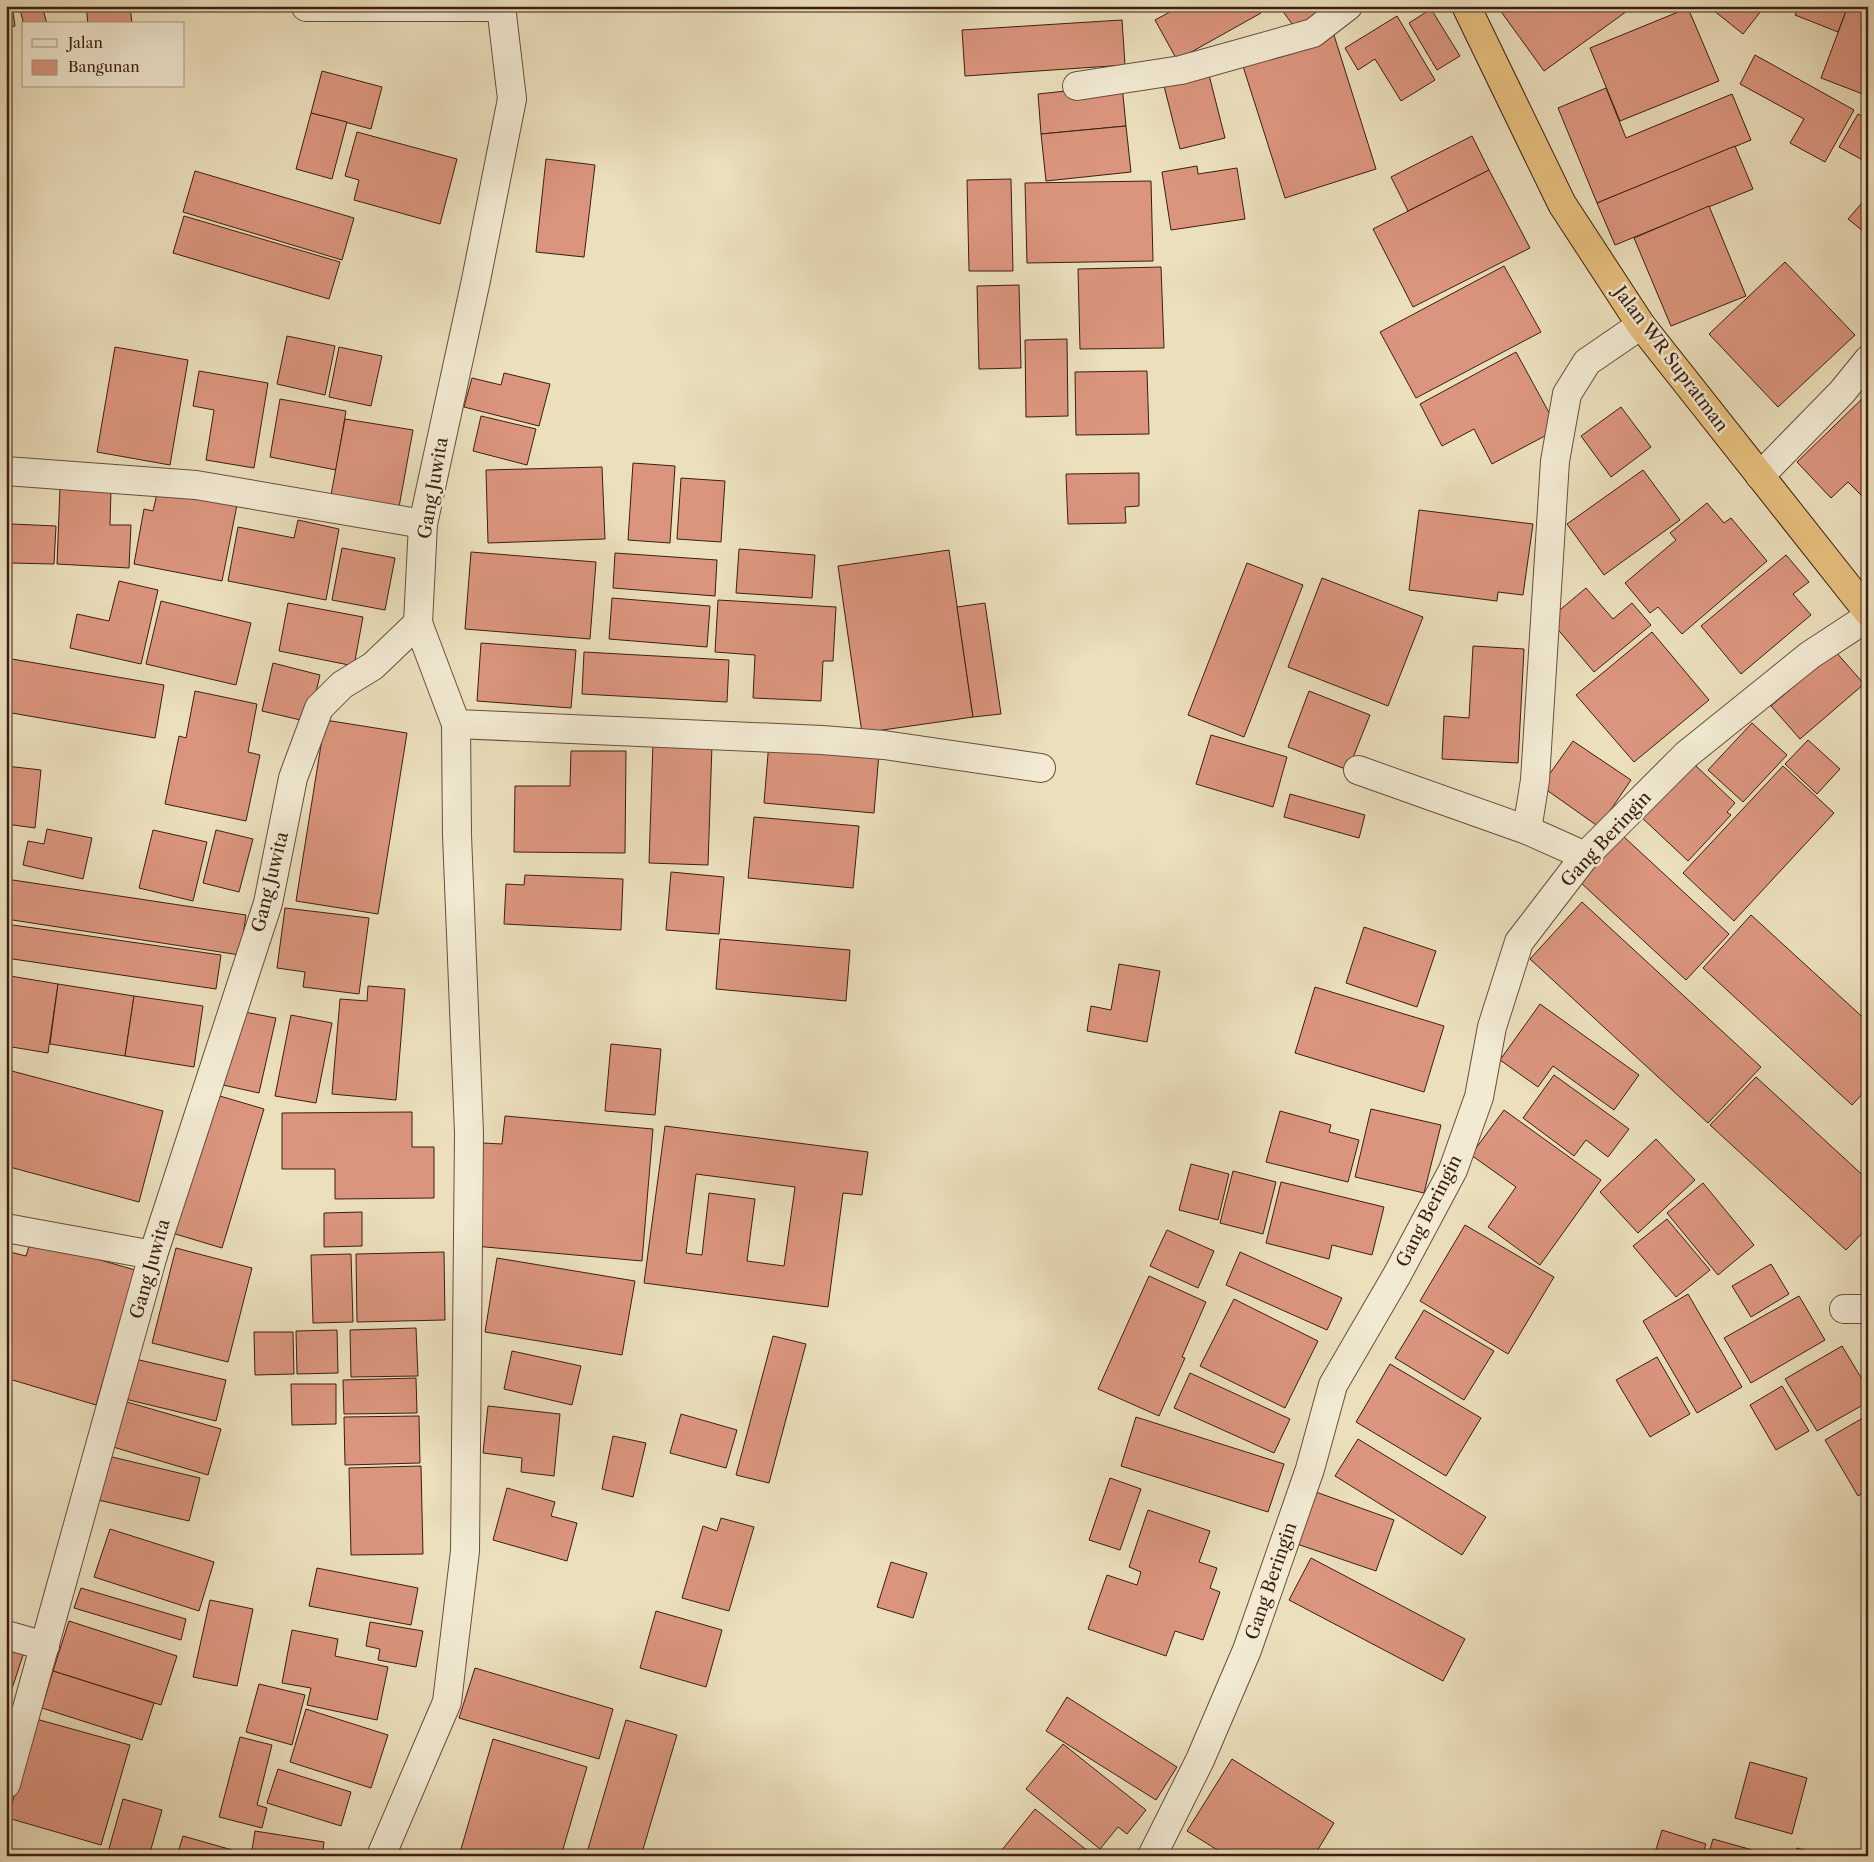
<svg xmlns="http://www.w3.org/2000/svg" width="1874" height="1862" viewBox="0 0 1874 1862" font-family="'Libre Caslon Text',serif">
<rect width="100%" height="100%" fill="#ebdfbc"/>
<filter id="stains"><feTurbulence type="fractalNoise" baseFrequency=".004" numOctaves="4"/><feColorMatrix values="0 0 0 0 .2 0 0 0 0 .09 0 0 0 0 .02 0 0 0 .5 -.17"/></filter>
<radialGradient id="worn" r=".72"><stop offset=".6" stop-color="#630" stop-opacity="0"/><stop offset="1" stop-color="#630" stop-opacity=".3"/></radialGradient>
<!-- building -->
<g fill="#db957e" stroke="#3c1e11" fill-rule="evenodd">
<path d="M6 6H12L15 26 6 28Z"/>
<path d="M19 6H42L47 24H24V25Z"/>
<path d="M86 6H130L132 24H88Z"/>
<path d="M1181 6H1257L1261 13 1177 60 1155 20Z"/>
<path d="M1279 6H1327L1295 28Z"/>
<path d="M1497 6H1634L1544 71Z"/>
<path d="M1708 6H1765L1743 34Z"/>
<path d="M1799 6H1848L1838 32 1795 15Z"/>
<path d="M1848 6H1868V96L1821 78Z"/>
<path d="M1688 8 1719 81 1620 121 1590 48Z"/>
<path d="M1431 9 1460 56 1437 70 1409 23Z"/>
<path d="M1397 16 1435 80 1401 101 1375 59 1358 70 1345 48Z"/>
<path d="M1122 20 1125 65 965 76 962 30Z"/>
<path d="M1333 32 1376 169 1285 198 1241 60Z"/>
<path d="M1755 55 1854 110 1825 162 1790 143 1804 119 1740 84Z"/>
<path d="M322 71 382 87 371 129 311 113Z"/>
<path d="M1209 75 1225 138 1180 149 1164 86Z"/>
<path d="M1122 85 1126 126 1041 134 1038 94Z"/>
<path d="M1606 88 1626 138 1732 94 1751 140 1597 203 1558 108Z"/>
<path d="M311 113 347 122 332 179 296 169Z"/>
<path d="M1858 114 1868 119V163L1839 147Z"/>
<path d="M1126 126 1131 172 1046 181 1041 134Z"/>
<path d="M357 132 457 159 440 224 354 200 359 180 345 176Z"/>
<path d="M1472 136 1489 170 1408 211 1391 177Z"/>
<path d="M1735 146 1753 189 1615 245 1597 203Z"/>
<path d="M546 159 595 165 584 257 536 252Z"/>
<path d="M1197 166 1198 174 1237 168 1245 219 1171 230 1162 172Z"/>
<path d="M1489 170 1530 248 1413 307 1373 229Z"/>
<path d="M195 171 354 218 342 260 183 212Z"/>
<path d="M1011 179 1013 271H969L967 180Z"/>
<path d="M1151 181 1153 261 1027 263 1025 183Z"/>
<path d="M1868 196V235L1848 219Z"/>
<path d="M1709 206 1746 296 1671 326 1634 238Z"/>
<path d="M184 216 340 262 329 299 173 253Z"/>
<path d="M1785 262 1855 335 1778 407 1709 334Z"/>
<path d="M1504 266 1541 332 1416 398 1380 332Z"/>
<path d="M1161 267 1164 348 1080 349 1078 269Z"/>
<path d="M1019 285 1021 368 979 369 977 286Z"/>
<path d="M287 336 335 346 325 395 277 384Z"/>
<path d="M1067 339 1068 416 1026 417 1025 340Z"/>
<path d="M115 347 188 360 170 465 97 452Z"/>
<path d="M339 347 382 356 371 406 329 397Z"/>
<path d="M1516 352 1558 429 1492 464 1474 429 1442 446 1420 404Z"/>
<path d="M199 371 268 383 254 468 206 460 214 410 193 406Z"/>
<path d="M1147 371 1149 434 1076 435 1075 372Z"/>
<path d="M504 373 550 384 539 426 464 407 472 378 501 385Z"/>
<path d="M1868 393V502L1848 482 1831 498 1797 462Z"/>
<path d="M280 399 346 411 336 470 270 457Z"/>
<path d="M1621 407 1651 447 1611 477 1581 436Z"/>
<path d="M481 416 536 429 527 465 473 451Z"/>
<path d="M345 419 413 430 399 507 331 495Z"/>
<path d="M633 463 675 466 670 543 628 540Z"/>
<path d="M602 467 605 539 488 543 486 470Z"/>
<path d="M1643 470 1680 520 1604 575 1567 524Z"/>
<path d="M1139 473V506L1125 507 1126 523 1068 524 1066 474Z"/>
<path d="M681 478 725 481 721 542 677 539Z"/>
<path d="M60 488 111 490 110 525H131L129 568 57 564Z"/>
<path d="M158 489 237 505 222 581 134 564 144 509 153 511Z"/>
<path d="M1707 503 1724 523 1731 518 1767 561 1682 634 1658 607 1650 613 1625 583 1676 540 1670 533Z"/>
<path d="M1419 510 1533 524 1523 595 1498 592 1497 601 1409 590Z"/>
<path d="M298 520 339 529 326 600 228 581 238 527 294 538Z"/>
<path d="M12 524 56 526 54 564 10 563Z"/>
<path d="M342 548 395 558 385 610 332 600Z"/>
<path d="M739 549 815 555 812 598 736 593Z"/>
<path d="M949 550 973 717 862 733 838 566Z"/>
<path d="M471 552 596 562 590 639 465 629Z"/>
<path d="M615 553 717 560 715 596 613 588Z"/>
<path d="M1786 555 1809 582 1793 594 1811 615 1741 674 1701 626Z"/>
<path d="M1247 563 1303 585 1244 737 1188 715Z"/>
<path d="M1322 578 1423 617 1388 706 1288 667Z"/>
<path d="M119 581 158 590 141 664 70 648 77 614 109 621Z"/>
<path d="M1586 588 1613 619 1632 603 1651 625 1594 672 1549 619Z"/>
<path d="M612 598 710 606 707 647 609 639Z"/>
<path d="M718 600 836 607 833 661H823L821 701 753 698 755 655 715 652Z"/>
<path d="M161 601 251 623 236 685 146 664Z"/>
<path d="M288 603 363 617 354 666 279 651Z"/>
<path d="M985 603 1001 714 973 717 957 607Z"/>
<path d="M1652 632 1709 700 1634 762 1576 695Z"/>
<path d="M481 643 576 650 571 708 477 701Z"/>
<path d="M1473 646 1524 649 1518 763 1442 759 1444 716 1469 718Z"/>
<path d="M1835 651 1864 684 1800 739 1771 706Z"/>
<path d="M584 652 729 660 727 702 582 694Z"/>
<path d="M6 658 164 685 155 738 6 712Z"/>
<path d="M273 663 320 675 309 722 262 711Z"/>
<path d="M195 691 257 704 248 752 260 755 246 821 165 804 179 736 186 738Z"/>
<path d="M1309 691 1370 715 1348 770 1288 747Z"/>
<path d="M325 720 407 733 378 914 296 901Z"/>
<path d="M1752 723 1787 755 1743 802 1708 770Z"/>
<path d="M1211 735 1287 757 1273 807 1196 784Z"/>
<path d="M1808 740 1840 769 1817 794 1785 764Z"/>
<path d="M1573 741 1631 780 1599 827 1541 786Z"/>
<path d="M769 742 879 753 874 813 764 803Z"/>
<path d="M653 743 712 745 708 865 649 863Z"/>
<path d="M571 751H626L625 853 514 852 515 786H570Z"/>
<path d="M1695 765 1735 803 1727 812 1731 815 1688 861 1639 815Z"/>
<path d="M6 766 41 770 35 828 6 824Z"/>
<path d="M1783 766 1834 813 1734 921 1683 873Z"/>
<path d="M1290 794 1365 815 1359 838 1284 817Z"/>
<path d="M754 817 859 826 853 888 748 878Z"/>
<path d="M47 829 92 838 83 879 23 865 28 841 44 844Z"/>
<path d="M153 830 207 842 193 901 139 888Z"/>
<path d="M216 830 253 839 239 892 203 883Z"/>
<path d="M1623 836 1729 934 1686 980 1580 882Z"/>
<path d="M671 872 724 877 719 934 666 930Z"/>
<path d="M525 875 623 879 621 930 504 924 506 884 524 885Z"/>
<path d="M6 879 246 915 240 955 6 919Z"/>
<path d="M1582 902 1761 1067 1708 1123 1530 959Z"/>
<path d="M285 908 369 918 359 994 303 987 305 972 277 968Z"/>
<path d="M1751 915 1868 1022V1088L1852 1105 1703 968Z"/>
<path d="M6 924 221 955 216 989 6 958Z"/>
<path d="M1364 927 1436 951 1417 1007 1346 983Z"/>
<path d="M720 939 850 950 846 1001 716 989Z"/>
<path d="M1119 964 1160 971 1147 1042 1087 1031 1091 1006 1111 1010Z"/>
<path d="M10 976 58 984 48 1053 6 1046V1000Z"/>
<path d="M58 984 134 996 125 1056 50 1044Z"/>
<path d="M368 986 405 989 396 1100 332 1094 340 999 367 1001Z"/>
<path d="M1315 987 1444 1026 1424 1092 1295 1053Z"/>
<path d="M134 996 203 1006 194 1067 125 1056Z"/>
<path d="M1540 1004 1639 1075 1614 1110 1553 1066 1538 1087 1500 1060Z"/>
<path d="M239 1011 276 1018 259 1093 223 1085Z"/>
<path d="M291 1015 332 1023 316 1103 275 1096Z"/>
<path d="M611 1044 661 1049 655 1115 605 1111Z"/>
<path d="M8 1070 163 1111 139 1202 6 1166V1077Z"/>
<path d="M1554 1075 1629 1129 1608 1157 1586 1140 1574 1156 1523 1118Z"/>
<path d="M1756 1077 1868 1180V1227L1846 1250 1710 1125Z"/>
<path d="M213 1094 264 1109 222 1248 172 1233Z"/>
<path d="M1371 1109 1441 1125 1424 1193 1355 1177Z"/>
<path d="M1504 1110 1601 1180 1540 1265 1488 1227 1516 1187 1471 1155Z"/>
<path d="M1280 1111 1331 1125 1329 1132 1359 1140 1348 1182 1266 1162Z"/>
<path d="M412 1112V1147H434V1198L335 1199V1169H282V1113Z"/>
<path d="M505 1116 653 1129 642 1261 474 1246 483 1143 502 1144Z"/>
<path d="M665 1126 868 1152 862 1195 843 1193 828 1307 644 1283ZM696 1174 795 1187 784 1266 747 1261 755 1199 709 1193 702 1255 686 1253Z"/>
<path d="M1656 1139 1695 1180 1638 1233 1600 1192Z"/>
<path d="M1191 1164 1229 1174 1218 1220 1179 1210Z"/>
<path d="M1233 1171 1276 1182 1263 1234 1220 1223Z"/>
<path d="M1281 1182 1384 1207 1372 1255 1332 1245 1329 1259 1266 1243Z"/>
<path d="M1703 1183 1754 1245 1718 1275 1667 1213Z"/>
<path d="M362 1212V1246L324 1247V1213Z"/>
<path d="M1667 1219 1710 1270 1676 1297 1633 1246Z"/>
<path d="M1465 1225 1554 1277 1508 1354 1420 1301Z"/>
<path d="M1167 1230 1214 1251 1198 1288 1150 1266Z"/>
<path d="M31 1240 135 1270 96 1405 6 1378V1251L26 1256Z"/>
<path d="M176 1248 252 1268 228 1362 152 1343Z"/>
<path d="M444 1252 445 1320 357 1322 356 1254Z"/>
<path d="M1240 1252 1342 1298 1327 1330 1226 1285Z"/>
<path d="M351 1254 353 1322 313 1323 311 1255Z"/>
<path d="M497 1258 635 1281 622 1355 485 1332Z"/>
<path d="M1771 1264 1789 1294 1751 1317 1732 1286Z"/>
<path d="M1149 1276 1206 1302 1182 1357 1185 1358 1159 1416 1098 1389Z"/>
<path d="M1688 1294 1742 1387 1697 1413 1643 1321Z"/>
<path d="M1799 1296 1825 1340 1751 1383 1724 1338Z"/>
<path d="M1234 1299 1318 1341 1285 1408 1200 1366Z"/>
<path d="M1424 1310 1494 1351 1464 1400 1395 1358Z"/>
<path d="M416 1328 418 1376 351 1377 350 1330Z"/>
<path d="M337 1330 338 1373 297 1374 296 1331Z"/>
<path d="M254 1332H293L294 1374 255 1375Z"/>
<path d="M773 1336 806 1344 769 1483 736 1475Z"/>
<path d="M1842 1346 1868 1389V1402L1817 1431 1785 1379Z"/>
<path d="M512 1351 581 1366 572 1405 504 1389Z"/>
<path d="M1657 1357 1690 1414 1650 1437 1616 1380Z"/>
<path d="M135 1359 226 1380 216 1421 125 1399Z"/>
<path d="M1390 1364 1481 1418 1446 1476 1356 1422Z"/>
<path d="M1190 1373 1290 1419 1274 1453 1174 1408Z"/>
<path d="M416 1378 417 1413 344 1414 343 1380Z"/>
<path d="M291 1384H336V1424L292 1425Z"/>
<path d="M1782 1386 1809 1431 1776 1450 1750 1405Z"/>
<path d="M127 1402 221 1429 208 1475 113 1447Z"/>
<path d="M488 1406 560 1414 554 1476 521 1472 522 1458 483 1453Z"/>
<path d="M681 1414 737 1430 726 1468 670 1453Z"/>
<path d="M1868 1415V1490L1858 1496 1825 1440Z"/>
<path d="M419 1416 420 1463 345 1465 344 1417Z"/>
<path d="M1136 1417 1284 1464 1268 1512 1121 1466Z"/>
<path d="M613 1436 646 1443 633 1497 602 1489Z"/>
<path d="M1358 1439 1486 1517 1462 1555 1335 1476Z"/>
<path d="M108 1456 200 1478 189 1521 98 1500Z"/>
<path d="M421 1466 423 1554 351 1555 349 1468Z"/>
<path d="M1110 1478 1141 1489 1120 1550 1089 1540Z"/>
<path d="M507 1488 555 1502 551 1516 577 1523 567 1561 493 1540Z"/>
<path d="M1313 1491 1394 1520 1376 1571 1294 1543Z"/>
<path d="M1148 1510 1210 1531 1199 1562 1217 1568 1210 1588 1220 1592 1203 1640 1175 1631 1166 1656 1088 1629 1107 1575 1137 1585 1141 1572 1129 1567Z"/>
<path d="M721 1518 754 1527 729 1611 682 1598 703 1526 717 1531Z"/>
<path d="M110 1529 214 1562 199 1611 94 1577Z"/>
<path d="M1311 1558 1465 1639 1443 1681 1289 1600Z"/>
<path d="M891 1562 927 1573 913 1618 877 1607Z"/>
<path d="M317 1568 418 1588 411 1625 309 1606Z"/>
<path d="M81 1588 186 1619 181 1640 74 1608Z"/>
<path d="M210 1600 253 1609 237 1686 193 1677Z"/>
<path d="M656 1611 722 1630 706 1687 640 1668Z"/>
<path d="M69 1621 177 1656 161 1705 53 1671Z"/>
<path d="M370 1622 423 1631 416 1667 378 1660 380 1649 366 1646Z"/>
<path d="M292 1630 338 1639 335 1656 388 1667 377 1720 307 1705 311 1688 282 1683Z"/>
<path d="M6 1647 24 1652 6 1707Z"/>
<path d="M475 1668 613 1709 599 1759 459 1718Z"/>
<path d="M53 1671 154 1703 142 1740 42 1708Z"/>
<path d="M259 1684 305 1695 292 1745 246 1732Z"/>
<path d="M1067 1697 1177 1767 1156 1800 1046 1731Z"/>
<path d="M306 1709 388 1735 371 1788 290 1762Z"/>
<path d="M36 1719 130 1745 101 1845 8 1818Z"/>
<path d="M626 1720 677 1735 641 1856H586Z"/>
<path d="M240 1737 272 1745 257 1805 267 1808 262 1828 219 1817Z"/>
<path d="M493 1739 587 1767 561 1856H459Z"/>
<path d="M1063 1744 1146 1810 1127 1834 1118 1827 1100 1849 1026 1789Z"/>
<path d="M1232 1759 1334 1823 1314 1856H1227L1187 1831Z"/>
<path d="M1750 1762 1807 1778 1792 1834 1735 1818Z"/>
<path d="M278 1769 351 1792 341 1826 267 1803Z"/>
<path d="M123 1799 162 1810 149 1856H107Z"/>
<path d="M1035 1809 1094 1856H997Z"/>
<path d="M1662 1830 1706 1844 1702 1856H1654Z"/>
<path d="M255 1831 324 1842 322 1856H251Z"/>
<path d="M183 1836 243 1853V1856H177Z"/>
<path d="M1713 1839 1767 1854 1766 1856H1708Z"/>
<path d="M6 1848 33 1856H6Z"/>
<path d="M1797 1848 1825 1856H1795Z"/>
</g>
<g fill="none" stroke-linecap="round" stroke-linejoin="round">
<defs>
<g id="minor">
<path d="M306 7H502"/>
<path d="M1077 86 1181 70 1313 33 1348 6"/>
<path d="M6 471 196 485 423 524"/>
<path d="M1760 476 1842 392 1868 360"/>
<path d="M456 724 822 740 884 745 1041 768"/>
<path d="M1358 770 1527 830 1585 856"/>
<path d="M1527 830 1535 780 1555 461 1567 394 1587 362 1641 325"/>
<path d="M6 1228 153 1255"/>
<path d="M1844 1309H1868"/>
<path d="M6 1635 45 1646"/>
<path d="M6 1784 153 1255 268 903 293 778 319 708 342 685 373 666 418 623 423 524 476 280 512 99 501 6"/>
<path d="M381 1856 447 1702 465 1551 469 1133 457 835 456 724 418 623"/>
<path d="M1152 1856 1200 1760 1247 1650 1310 1469 1333 1385 1397 1275 1453 1170 1479 1097 1492 1027 1519 942 1585 856 1686 755 1810 655 1868 617"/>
</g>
<path id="highway" d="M1466 6 1562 204 1641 325 1868 612"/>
</defs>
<!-- minor casing -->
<use href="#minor" stroke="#684e3c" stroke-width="30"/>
<!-- highway casing -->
<use href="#highway" stroke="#3c1e11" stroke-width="30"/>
<!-- minor -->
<use href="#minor" stroke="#f2ead3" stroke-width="28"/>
<!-- highway -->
<use href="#highway" stroke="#e6c07e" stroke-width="28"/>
</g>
<g text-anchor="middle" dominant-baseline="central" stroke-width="5" stroke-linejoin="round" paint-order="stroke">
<!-- street labels -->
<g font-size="18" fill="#3c1e11" stroke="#f2ead3">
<text transform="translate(1671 359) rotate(53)">Jalan WR Supratman</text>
<text transform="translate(433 488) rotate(-80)">Gang Juwita</text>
<text transform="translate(1606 839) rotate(-47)">Gang Beringin</text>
<text transform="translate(270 882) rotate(-76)">Gang Juwita</text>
<text transform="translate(1429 1211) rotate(-63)">Gang Beringin</text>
<text transform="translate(150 1269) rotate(-74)">Gang Juwita</text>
<text transform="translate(1271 1581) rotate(-71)">Gang Beringin</text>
</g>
</g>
<!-- margin -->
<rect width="1874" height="1862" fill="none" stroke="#ebdfbc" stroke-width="25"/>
<rect x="8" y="8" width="1859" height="1847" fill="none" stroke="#3c1e11" stroke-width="2.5"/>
<rect x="12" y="12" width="1849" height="1837" fill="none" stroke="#3c1e11"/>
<!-- legend -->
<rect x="22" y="22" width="162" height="65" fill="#f2ead3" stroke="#a99885"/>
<rect x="32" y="39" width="25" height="8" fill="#f2ead3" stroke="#a99885"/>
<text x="68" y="48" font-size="15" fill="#3c1e11">Jalan</text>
<rect x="32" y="60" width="25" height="15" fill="#db957e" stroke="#a99885"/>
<text x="68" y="72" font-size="15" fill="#3c1e11">Bangunan</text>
<rect width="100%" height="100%" filter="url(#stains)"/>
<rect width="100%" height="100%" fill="url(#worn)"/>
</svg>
